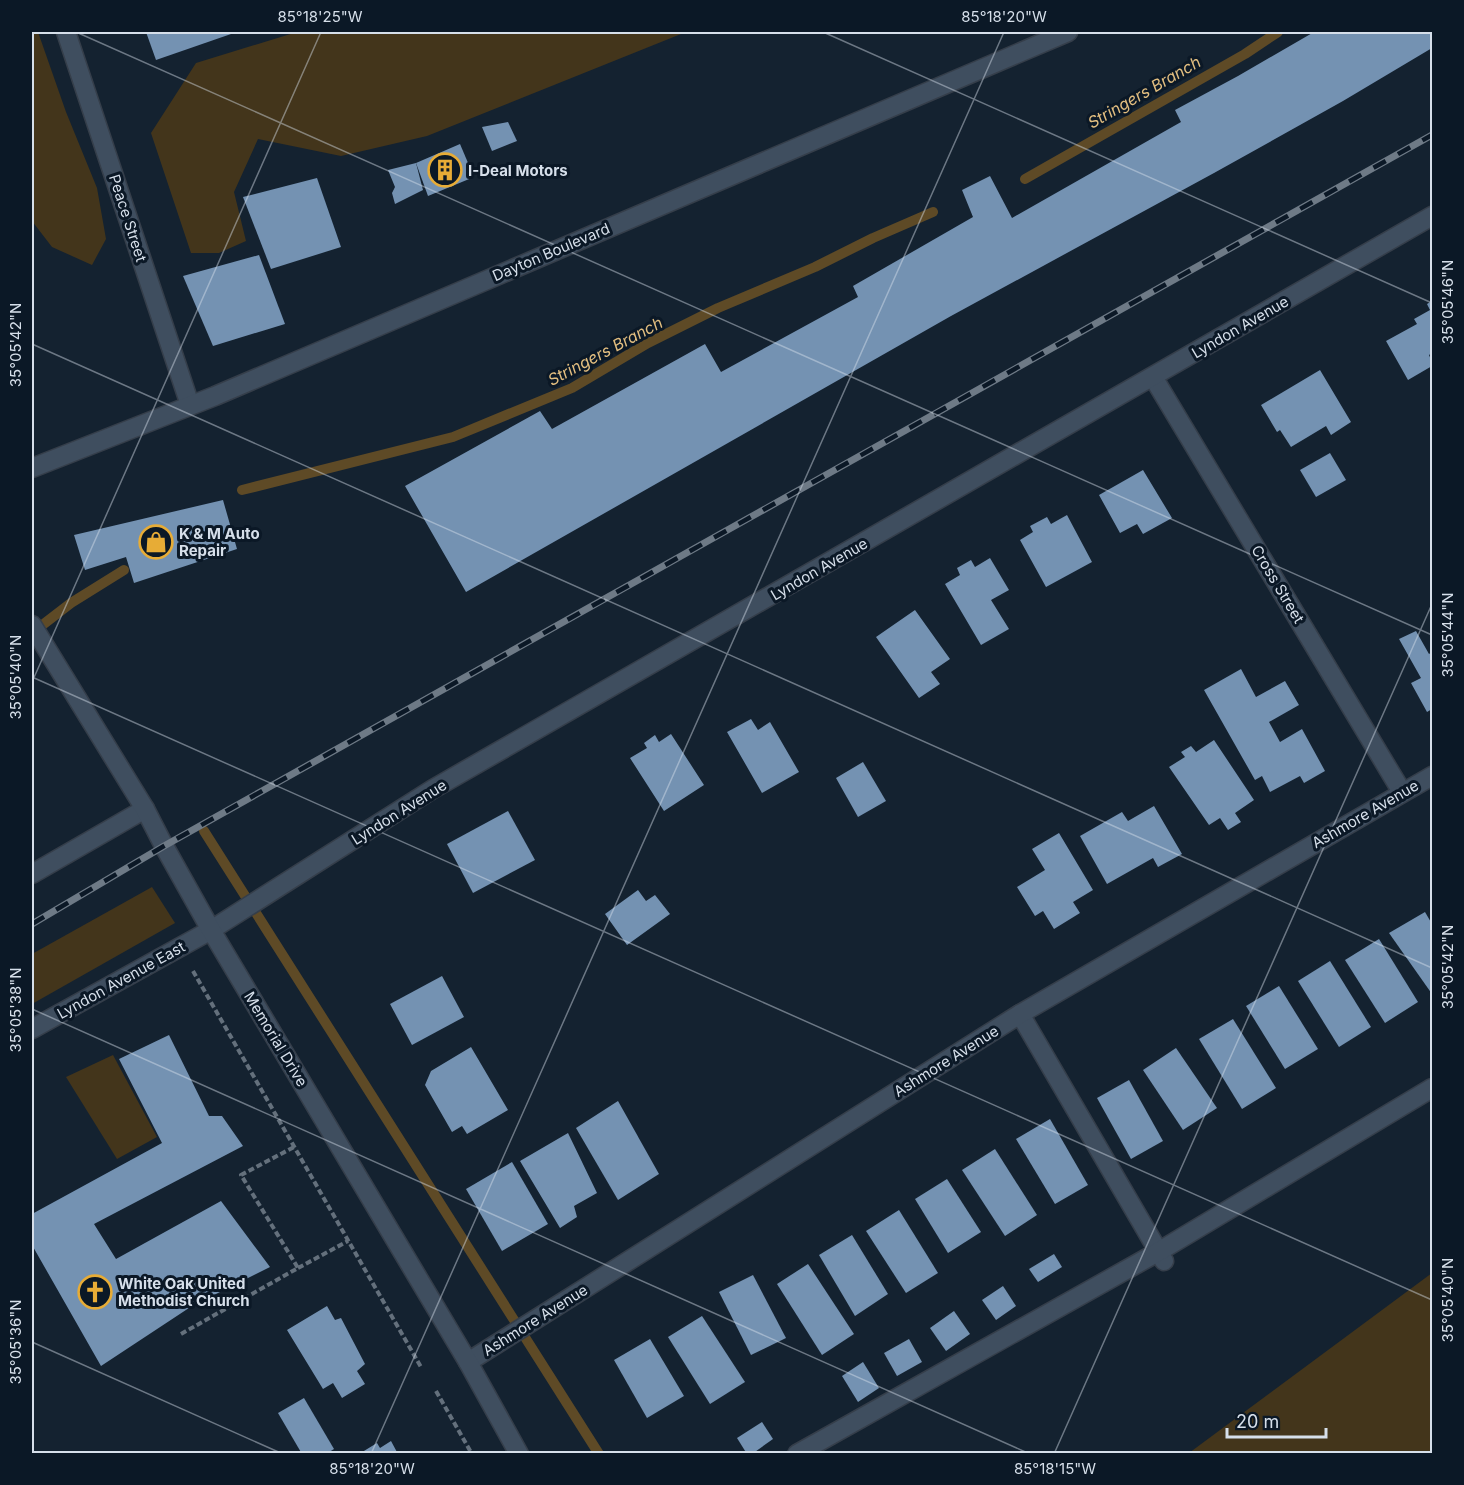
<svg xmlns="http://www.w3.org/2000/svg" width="1464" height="1485" viewBox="0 0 1464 1485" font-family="Inter,sans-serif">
<rect width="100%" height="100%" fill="#142230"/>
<!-- green -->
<g fill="#43351b">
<path d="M32 32H38L66 112 97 188 106 239 92 265 52 247 32 221Z"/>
<path d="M297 32H686L427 136 341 156 258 139 234 192 246 241 219 253H191L151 133 196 63Z"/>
<path d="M152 887 175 923 32 1004V954Z"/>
<path d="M113 1055 157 1137 117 1159 66 1077Z"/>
<path d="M1432 1273V1453H1189Z"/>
</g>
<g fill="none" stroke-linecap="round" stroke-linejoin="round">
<!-- stream -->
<g stroke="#5e4a26" stroke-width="10">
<path d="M1025 179 1245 54 1278 32"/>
<path d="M242 490 453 437 572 388 648 343 718 308 815 267 873 238 933 212"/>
<path d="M32 633 71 603 124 570"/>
<path d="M204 831 599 1454"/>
</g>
</g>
<!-- building -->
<g fill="#7492b2">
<path d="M146 32H230L231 34 156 60Z"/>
<path d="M1314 32H1432V48L1343 101 1214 173 951 316 466 592 405 486 540 411 552 429 705 344 721 372 858 297 853 286 973 217 962 190 990 176 1012 218 1181 122 1175 110 1238 76Z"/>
<path d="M508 122 517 141 492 151 482 127Z"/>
<path d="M460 144 474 177 428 196 416 163Z"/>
<path d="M416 163 423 190 395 204 392 193 395 187 388 170Z"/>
<path d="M317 178 341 247 271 269 243 197Z"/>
<path d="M259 255 285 324 213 346 183 276Z"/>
<path d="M1432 301V353L1429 355 1432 362V366L1408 380 1386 341 1417 324 1414 319 1430 310 1427 304Z"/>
<path d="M1320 370 1351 422 1331 435 1326 426 1291 447 1280 430 1277 432 1261 405Z"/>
<path d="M1330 453 1346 480 1316 497 1300 470Z"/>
<path d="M1143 470 1172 518 1143 534 1137 524 1120 533 1099 495Z"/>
<path d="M223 500 237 549 134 583 126 557 85 570 74 535Z"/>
<path d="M1067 515 1092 562 1046 587 1020 540 1033 532 1030 526 1047 517 1051 524Z"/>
<path d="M990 558 1009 590 991 600 1009 629 981 645 945 584 960 575 957 568 971 560 975 567Z"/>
<path d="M915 610 950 659 931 672 940 684 919 698 876 637Z"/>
<path d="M1416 631 1429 654 1432 652V709L1427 712 1411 683 1421 678 1399 639Z"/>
<path d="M1241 669 1256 697 1285 681 1299 705 1269 722 1280 742 1302 729 1325 771 1304 783 1300 776 1270 792 1262 776 1255 780 1204 690Z"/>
<path d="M751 719 758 730 770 722 799 772 762 793 727 732Z"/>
<path d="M671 734 704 785 664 811 630 758 647 748 644 743 655 735 659 742Z"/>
<path d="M1214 740 1254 800 1235 813 1241 822 1228 830 1220 818 1209 825 1169 767 1185 757 1181 752 1191 746 1196 752Z"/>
<path d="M863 762 886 801 858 817 836 778Z"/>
<path d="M1154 806 1182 854 1158 867 1153 858 1107 884 1080 836 1122 812 1128 821Z"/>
<path d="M508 811 535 860 473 893 447 844Z"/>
<path d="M1059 833 1093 890 1073 902 1080 913 1054 929 1043 911 1035 916 1017 887 1045 870 1032 849Z"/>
<path d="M638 890 646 901 655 895 670 914 627 945 605 914Z"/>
<path d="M1425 912 1432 924V994L1389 933Z"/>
<path d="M1379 939 1418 1002 1385 1023 1345 960Z"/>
<path d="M1330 961 1371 1027 1339 1047 1298 981Z"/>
<path d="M442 976 464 1017 412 1045 390 1004Z"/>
<path d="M1279 986 1318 1049 1285 1069 1246 1006Z"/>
<path d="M1233 1019 1276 1088 1242 1109 1199 1039Z"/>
<path d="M169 1035 209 1116H222L243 1146 94 1224 116 1259 221 1201 270 1267 192 1306 101 1366 32 1245V1214L162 1143 119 1059Z"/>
<path d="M471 1047 508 1110 467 1134 462 1126 452 1132 425 1085 431 1071Z"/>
<path d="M1176 1048 1217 1108 1183 1130 1143 1070Z"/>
<path d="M1129 1080 1163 1141 1131 1159 1097 1098Z"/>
<path d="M618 1101 659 1174 618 1200 576 1128Z"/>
<path d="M1050 1119 1088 1185 1055 1204 1016 1139Z"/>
<path d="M568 1133 597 1193 574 1206 577 1217 560 1228 520 1161Z"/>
<path d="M995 1149 1037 1215 1005 1236 962 1170Z"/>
<path d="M512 1162 548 1224 502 1251 466 1189Z"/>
<path d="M947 1179 981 1232 948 1253 915 1199Z"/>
<path d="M899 1210 938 1273 906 1293 866 1231Z"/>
<path d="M852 1235 888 1294 855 1316 819 1255Z"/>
<path d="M1054 1254 1062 1267 1038 1282 1029 1269Z"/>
<path d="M808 1264 854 1334 822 1355 777 1284Z"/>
<path d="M753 1275 786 1338 751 1355 719 1292Z"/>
<path d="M1003 1286 1016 1306 996 1320 982 1300Z"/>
<path d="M327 1306 335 1320 341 1318 365 1364 357 1371 365 1384 342 1398 333 1383 323 1389 287 1330Z"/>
<path d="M954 1311 970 1334 946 1351 930 1328Z"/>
<path d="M702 1316 745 1382 710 1404 668 1337Z"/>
<path d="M650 1339 684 1396 647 1418 614 1360Z"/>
<path d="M909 1339 922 1362 897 1376 884 1353Z"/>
<path d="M863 1362 879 1388 858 1402 842 1376Z"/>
<path d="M304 1398 334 1449 326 1454H302L278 1413Z"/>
<path d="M762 1422 773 1439 752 1454H747L737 1438Z"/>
<path d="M391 1441 398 1454H359L377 1443 380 1448Z"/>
</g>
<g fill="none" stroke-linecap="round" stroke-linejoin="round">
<defs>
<g id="minor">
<path d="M66 32 190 405"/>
<path d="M1153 377 1402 792"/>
<path d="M32 874 145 809"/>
<path d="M1020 1014 1164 1261"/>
<path d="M32 1029 211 930 433 789 1432 216"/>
<path d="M468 1362 1020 1014 1432 776"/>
<path d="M797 1454 1158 1252 1432 1088"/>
</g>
<path id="tertiary" d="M32 625 145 809 164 846 211 930 468 1362 519 1454"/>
<path id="secondary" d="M32 468 215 396 1068 32"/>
</defs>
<!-- minor casing -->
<use href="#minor" stroke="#353e4a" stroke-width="21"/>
<!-- tertiary casing -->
<use href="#tertiary" stroke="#353e4a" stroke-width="21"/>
<!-- secondary casing -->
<use href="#secondary" stroke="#353e4a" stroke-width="21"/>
<!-- path -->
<g stroke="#64707c" stroke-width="4" stroke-dasharray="6 3" stroke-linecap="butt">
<path d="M193 971 421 1367"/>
<path d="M298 1268 348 1241"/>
<path d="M181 1334 298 1268 241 1175 294 1147"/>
<path d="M436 1391 472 1454"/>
</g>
<!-- minor -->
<use href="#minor" stroke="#3f4e5f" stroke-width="18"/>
<!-- tertiary -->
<use href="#tertiary" stroke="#3f4e5f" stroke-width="18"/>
<!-- secondary -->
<use href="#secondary" stroke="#3f4e5f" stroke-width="18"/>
<defs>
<path id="rail" d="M32 924 164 846 1432 135"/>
</defs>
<!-- rail casing -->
<use href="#rail" stroke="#6e7a86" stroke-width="7"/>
<!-- rail -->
<use href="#rail" stroke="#0b1826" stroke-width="4.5" stroke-dasharray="14" stroke-linecap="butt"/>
</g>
<!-- ticks -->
<path fill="none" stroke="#d6dfea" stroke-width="1.5" stroke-opacity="0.45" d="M76 32 1432 635M823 32 1432 303M32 344 1432 968M32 677 1432 1300M32 682 321 32M32 1009 1030 1454M32 1342 283 1454M371 1454 1004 32M1054 1454 1432 604"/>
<!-- icons -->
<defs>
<symbol id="building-ring" viewBox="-11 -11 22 22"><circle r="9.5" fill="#0b1826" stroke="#e7ac36" stroke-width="1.5"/><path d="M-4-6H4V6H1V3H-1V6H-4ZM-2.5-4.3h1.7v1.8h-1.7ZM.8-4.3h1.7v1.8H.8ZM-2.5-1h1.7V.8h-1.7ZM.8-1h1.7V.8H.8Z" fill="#e7ac36"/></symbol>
<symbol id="shop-ring" viewBox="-11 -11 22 22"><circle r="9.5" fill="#0b1826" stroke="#e7ac36" stroke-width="1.5"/><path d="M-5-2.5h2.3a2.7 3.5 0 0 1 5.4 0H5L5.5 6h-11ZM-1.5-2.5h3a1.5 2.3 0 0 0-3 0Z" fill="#e7ac36"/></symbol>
<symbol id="church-ring" viewBox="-11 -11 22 22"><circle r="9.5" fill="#0b1826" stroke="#e7ac36" stroke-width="1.5"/><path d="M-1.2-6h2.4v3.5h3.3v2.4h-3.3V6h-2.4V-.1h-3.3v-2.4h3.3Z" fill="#e7ac36"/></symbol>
</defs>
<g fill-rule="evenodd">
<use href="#building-ring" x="426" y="151" width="38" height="38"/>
<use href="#shop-ring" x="137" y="523" width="38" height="38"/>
<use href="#church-ring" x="76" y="1273" width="38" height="38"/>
</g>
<g text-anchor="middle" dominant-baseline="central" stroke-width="6" stroke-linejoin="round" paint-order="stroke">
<!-- poi labels -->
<g font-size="15" font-weight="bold" fill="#d6dfea" stroke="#0b1826" text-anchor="start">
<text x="468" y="170">I-Deal Motors</text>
<text x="179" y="533">K &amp; M Auto<tspan x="179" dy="17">Repair</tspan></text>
<text x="118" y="1283">White Oak United<tspan x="118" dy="17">Methodist Church</tspan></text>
</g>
<!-- street labels -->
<g font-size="15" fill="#d6dfea" stroke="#0b1826">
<text transform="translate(128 218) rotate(72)">Peace Street</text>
<text transform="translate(551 252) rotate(-23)">Dayton Boulevard</text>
<text transform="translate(1240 327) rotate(-30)">Lyndon Avenue</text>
<text transform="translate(819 569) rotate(-30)">Lyndon Avenue</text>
<text transform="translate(1278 584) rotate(59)">Cross Street</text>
<text transform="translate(399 812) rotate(-32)">Lyndon Avenue</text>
<text transform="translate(1365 814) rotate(-30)">Ashmore Avenue</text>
<text transform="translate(121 980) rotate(-29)">Lyndon Avenue East</text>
<text transform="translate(276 1039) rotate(59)">Memorial Drive</text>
<text transform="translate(946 1061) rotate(-32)">Ashmore Avenue</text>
<text transform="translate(535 1320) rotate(-32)">Ashmore Avenue</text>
</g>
<!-- water labels -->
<g font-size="16" font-style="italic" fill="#e2be80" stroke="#0b1826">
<text transform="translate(1144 92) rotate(-30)">Stringers Branch</text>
<text transform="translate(605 351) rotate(-28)">Stringers Branch</text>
</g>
</g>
<!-- border -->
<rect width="1464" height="1485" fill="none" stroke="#0b1826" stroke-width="66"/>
<!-- scale -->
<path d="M1227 1428v9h99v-9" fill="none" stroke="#d6dfea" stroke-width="3"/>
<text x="1236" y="1428" font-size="18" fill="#d6dfea" stroke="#0b1826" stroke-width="4.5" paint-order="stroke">20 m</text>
<rect x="33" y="33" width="1398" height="1419" fill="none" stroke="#d6dfea" stroke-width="2"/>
<g font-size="15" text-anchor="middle" fill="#d6dfea">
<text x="320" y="22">85°18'25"W</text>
<text x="1004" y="22">85°18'20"W</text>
<text transform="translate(1448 302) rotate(-90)" y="5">35°05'46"N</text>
<text transform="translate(16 345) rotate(-90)" y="5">35°05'42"N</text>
<text transform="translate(1448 635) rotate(-90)" y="5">35°05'44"N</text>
<text transform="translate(16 677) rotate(-90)" y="5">35°05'40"N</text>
<text transform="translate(1448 967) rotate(-90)" y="5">35°05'42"N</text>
<text transform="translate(16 1010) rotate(-90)" y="5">35°05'38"N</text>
<text transform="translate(1448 1300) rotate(-90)" y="5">35°05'40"N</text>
<text transform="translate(16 1342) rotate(-90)" y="5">35°05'36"N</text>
<text x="372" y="1474">85°18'20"W</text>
<text x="1055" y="1474">85°18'15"W</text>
</g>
</svg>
